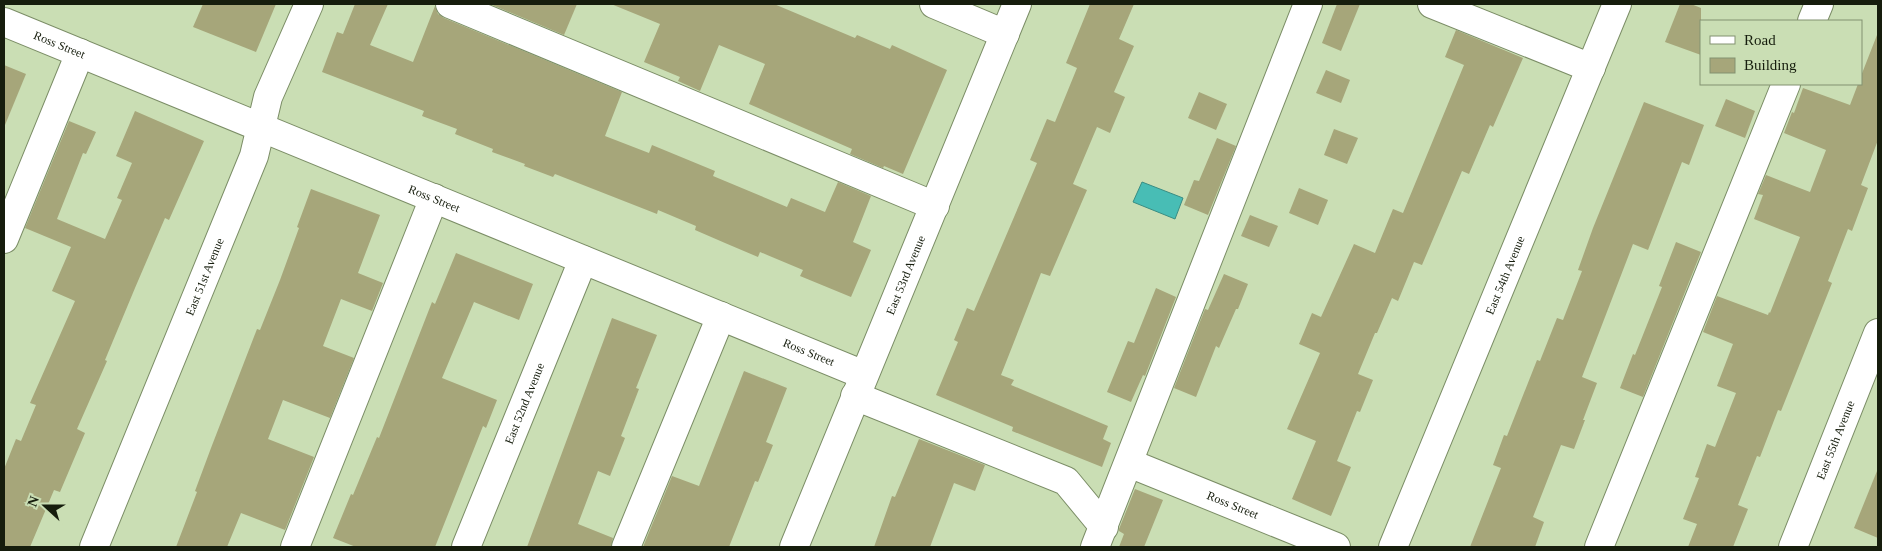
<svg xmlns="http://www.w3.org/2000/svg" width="1882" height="551" viewBox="0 0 1882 551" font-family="Georgia,serif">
<rect width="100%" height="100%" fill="#cadeb4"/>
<!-- water -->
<path fill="#48bdb5" stroke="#398d83" d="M1142 182 1183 198 1175 219 1133 202Z"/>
<!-- building -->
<g fill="#a6a67a">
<path d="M203 4H276L256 52 193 27Z"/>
<path d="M355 4H388L370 45 413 62 435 6 438 14 444 18 622 92 605 136 649 153 652 145 715 171 713 176 787 207 791 198 825 212 838 182 871 196 853 242 871 250 851 297 800 276 803 270 760 252 758 257 725 243 695 230 696 226 658 210 657 214 555 174 553 177 524 166 525 164 492 152 493 149 455 134 457 129 422 116 424 111 322 72 337 32 343 34Z"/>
<path d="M490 4H577L564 35Z"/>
<path d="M611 4H774L855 38 857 35 890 49 892 45 947 70 903 174 884 166 883 168 850 154 852 149 749 104 765 64 719 45 700 91 678 81 680 77 644 62 660 24Z"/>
<path d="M1090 4H1134L1119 39 1134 46 1114 92 1125 97 1110 133 1097 127 1073 184 1087 190 1050 276 1041 273 1001 375 1014 380 1011 385 1108 426 1103 439 1111 443 1102 467 1012 431 1013 427 936 395 958 342 954 340 967 308 974 311 1037 163 1030 160 1047 119 1055 122 1077 68 1066 63Z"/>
<path d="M1337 4H1360L1341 51 1322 43Z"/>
<path d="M1680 4H1691L1701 8V55L1665 42Z"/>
<path d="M1456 30 1523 58 1493 127 1490 125 1469 174 1462 171 1422 265 1414 262 1398 301 1392 298 1377 333H1375L1358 374 1373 380 1360 412 1357 411 1337 461 1351 467 1331 516 1292 499 1316 441 1287 429 1320 353 1299 344 1312 313 1321 317 1354 244 1375 253 1393 209 1403 213 1464 65 1445 57Z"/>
<path d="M1877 35H1878V140L1861 185 1868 188 1852 231 1848 229 1828 281 1832 283 1781 411 1778 410 1760 457 1757 456 1738 505 1748 509 1733 547H1688L1697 524 1683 519 1699 478 1695 477 1707 444 1715 447 1736 393 1717 386 1733 344 1703 332 1717 296 1768 315 1769 312 1770 313 1800 237 1754 219 1763 195 1758 194 1766 175 1810 192 1826 150 1784 133 1792 112 1794 113 1803 88 1850 105 1858 84H1861V76Z"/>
<path d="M4 65 26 74 5 125H4Z"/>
<path d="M1326 70 1350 80 1341 103 1316 93Z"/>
<path d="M1199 92 1227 104 1216 130 1188 118Z"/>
<path d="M1726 99 1755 111 1745 138 1715 126Z"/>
<path d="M1644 102 1704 125 1689 165 1682 162 1648 250 1633 244 1582 377 1597 383 1583 420H1585L1574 449 1561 445 1533 517 1544 522 1535 547H1470L1501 468 1493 465 1504 435 1507 436 1537 360 1540 361 1557 318 1563 320 1582 271 1578 270 1593 228Z"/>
<path d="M135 111 204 141 169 220 165 218 135 288 105 360 107 361 77 429 85 433 60 492 54 490 30 547H4V469L16 439 21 441 36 405 30 403 75 301 52 291 71 247 25 228 69 121 96 132 86 154 83 153 57 219 105 239 122 200 117 198 132 163 116 156Z"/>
<path d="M1334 129 1358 138 1347 164 1324 155Z"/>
<path d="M1217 138 1236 146 1208 215 1184 205 1194 180 1199 181Z"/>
<path d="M1299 188 1328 200 1318 225 1289 213Z"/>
<path d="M311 189 380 215 358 273 383 283 372 311 341 299 323 346 354 358 330 418 283 400 268 439 314 457 285 530 241 513 227 547H176L197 492 195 491 211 448 257 329 260 330 280 280 299 228 297 227Z"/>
<path d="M1250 215 1278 226 1269 247 1241 236Z"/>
<path d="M1676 242 1701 252 1643 397 1620 388 1633 354 1635 355 1662 287 1659 286Z"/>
<path d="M456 253 533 284 519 320 474 302 442 378 497 400 486 428 483 426 435 547H356L333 538 351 494 353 495 377 437 379 438 432 302 435 304Z"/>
<path d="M1224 274 1248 284 1238 309H1236L1219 348 1216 346 1196 397 1174 388 1205 309 1208 310Z"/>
<path d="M1156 288 1176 297 1145 376 1143 375 1131 402 1107 392 1128 341 1134 343Z"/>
<path d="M612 318 657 335 636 388 639 389 621 436 625 438 610 476 598 471 578 524 613 538 611 547H527Z"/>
<path d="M744 371 787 388 766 442 773 445 758 482 755 481 729 547H643L672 476 699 486Z"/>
<path d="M919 439 985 465 975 491 954 483 930 547H874L892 496 895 497Z"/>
<path d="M1877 471H1878V538L1854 528Z"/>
<path d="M1135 489 1163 500 1144 547H1119L1124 534 1119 531V529Z"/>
</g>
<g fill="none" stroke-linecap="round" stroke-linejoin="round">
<defs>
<g id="minor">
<path d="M450 4 935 206"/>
<path d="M934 4 1005 34"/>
<path d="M1432 4 1591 68"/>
<path d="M1812 21 1819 4"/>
<path id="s1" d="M4 22 864 375"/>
<path d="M4 239 80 53"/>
<path d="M855 396 1066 481 1104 527"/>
<path id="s2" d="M1129 463 1336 547"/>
<path id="s3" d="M94 547 254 156 268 97 309 4"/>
<path d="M295 547 434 198"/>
<path id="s4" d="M466 547 583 260"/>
<path d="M626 547 721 316"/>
<path id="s5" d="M794 547 1017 4"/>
<path d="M1095 547 1308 4"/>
<path id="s6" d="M1393 547 1617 4"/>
<path d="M1599 547 1786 84"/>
<path id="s7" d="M1793 547 1878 333"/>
</g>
</defs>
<!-- minor casing -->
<use href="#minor" stroke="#7b8d66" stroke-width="30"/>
<!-- minor -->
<use href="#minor" stroke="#fff" stroke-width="28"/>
</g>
<g text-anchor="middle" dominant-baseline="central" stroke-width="4" stroke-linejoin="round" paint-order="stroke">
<!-- street labels -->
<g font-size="12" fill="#161d0d" stroke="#cadeb4">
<text stroke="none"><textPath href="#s1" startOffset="60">Ross Street</textPath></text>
<text stroke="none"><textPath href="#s1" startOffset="465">Ross Street</textPath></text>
<text stroke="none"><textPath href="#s3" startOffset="292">East 51st Avenue</textPath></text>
<text stroke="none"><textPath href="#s5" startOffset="294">East 53rd Avenue</textPath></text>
<text stroke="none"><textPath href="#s6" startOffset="294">East 54th Avenue</textPath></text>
<text stroke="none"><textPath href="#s1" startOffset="870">Ross Street</textPath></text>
<text stroke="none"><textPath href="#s4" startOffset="155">East 52nd Avenue</textPath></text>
<text stroke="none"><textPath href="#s7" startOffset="115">East 55th Avenue</textPath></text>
<text stroke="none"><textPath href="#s2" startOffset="112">Ross Street</textPath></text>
</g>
</g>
<!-- border -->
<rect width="1882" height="551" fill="none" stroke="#161d0d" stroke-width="10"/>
<!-- legend -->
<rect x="1700" y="20" width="162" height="65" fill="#cadeb4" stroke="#829171"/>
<rect x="1710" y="36" width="25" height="8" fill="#ffffff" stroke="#829171"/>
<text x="1744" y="45" font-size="15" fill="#161d0d">Road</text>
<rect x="1710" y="58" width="25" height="15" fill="#a6a67a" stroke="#829171"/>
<text x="1744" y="70" font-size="15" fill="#161d0d">Building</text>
<!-- north arrow -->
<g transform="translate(45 506) rotate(291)" stroke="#cadeb4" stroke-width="4" paint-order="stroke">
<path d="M0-4L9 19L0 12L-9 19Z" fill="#161d0d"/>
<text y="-8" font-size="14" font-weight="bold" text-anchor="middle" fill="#161d0d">N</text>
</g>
</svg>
